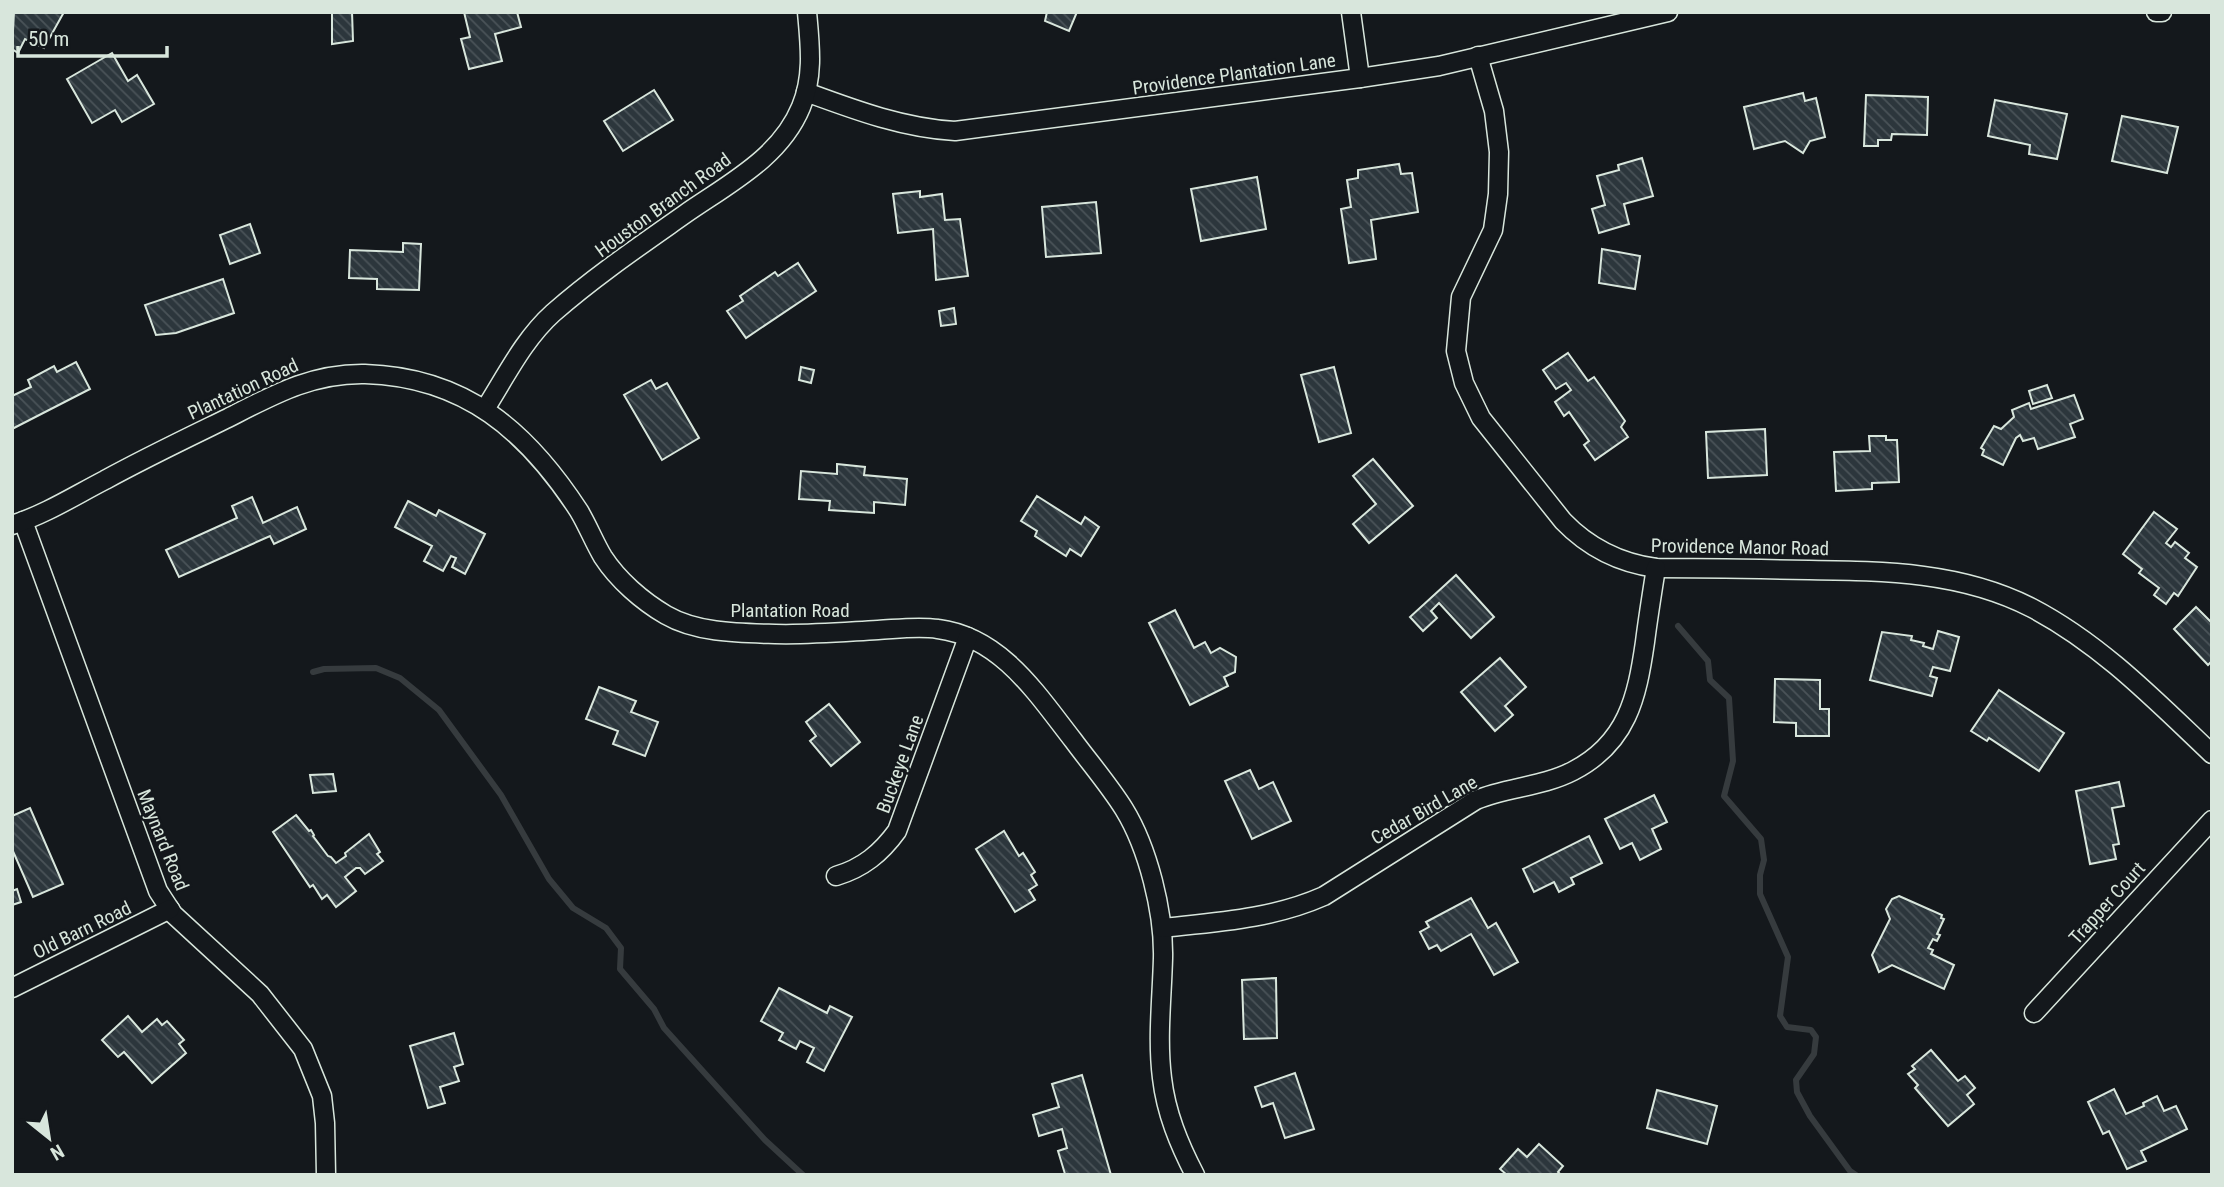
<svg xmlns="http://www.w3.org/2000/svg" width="2224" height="1187" viewBox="0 0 2224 1187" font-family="'Roboto Condensed',sans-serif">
<defs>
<pattern id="building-back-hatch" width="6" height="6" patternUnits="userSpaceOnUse" patternTransform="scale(1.75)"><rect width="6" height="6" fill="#2c363c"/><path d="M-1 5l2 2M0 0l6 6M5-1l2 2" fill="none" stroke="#4a5358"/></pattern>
</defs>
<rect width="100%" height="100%" fill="#14181c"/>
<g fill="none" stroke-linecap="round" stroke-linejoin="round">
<!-- stream -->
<g stroke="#363b3e" stroke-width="6">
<path d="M1678 626 1708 661 1710 680 1729 698 1733 761 1724 796 1761 839 1764 860 1760 875V894L1788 957 1780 1016 1787 1027 1811 1030 1816 1037 1814 1054 1796 1080 1797 1092 1810 1116 1850 1171 1856 1175"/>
<path d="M313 672 324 669 376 668 400 678 439 710 501 795 549 879 573 908 606 928 621 948 620 969 654 1009 664 1028 765 1140 803 1175"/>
</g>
</g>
<!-- building -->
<g fill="url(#building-back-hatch)" stroke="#d8e6dc" stroke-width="2">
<path d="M14 12H64L44 48 25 39 18 53 12 49Z"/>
<path d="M332 12H352L353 41 332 44Z"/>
<path d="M464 12H517L521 27 495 34 502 61 469 69 461 39 470 37Z"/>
<path d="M1047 12H1077L1069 31 1045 21Z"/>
<path d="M112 53 128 81 137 75 154 104 122 122 115 110 92 123 67 79Z"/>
<path d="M654 90 673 120 623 151 604 121Z"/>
<path d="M1803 93 1805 101 1816 98 1825 137 1810 141 1803 153 1785 141 1754 149 1744 107Z"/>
<path d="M1866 95 1928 97 1927 135 1892 134 1891 140H1878V146H1864Z"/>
<path d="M1995 100 2067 114 2057 159 2029 154 2030 145 1988 136Z"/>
<path d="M2122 116 2178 127 2167 173 2112 161Z"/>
<path d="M1642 158 1653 196 1624 204 1629 224 1599 233 1592 209 1605 205 1597 176 1619 170 1618 165Z"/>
<path d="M1399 164 1401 174 1412 173 1418 212 1371 220 1376 259 1349 263 1341 209 1351 207 1347 180 1358 178V170Z"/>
<path d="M1257 177 1266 229 1201 241 1191 189Z"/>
<path d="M920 191V197L942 194 945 220 960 219 968 276 936 280 933 229 898 233 893 194Z"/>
<path d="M1096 202 1101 253 1046 257 1042 207Z"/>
<path d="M250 224 260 253 230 264 220 235Z"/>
<path d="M403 243 421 244 419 290 377 289V279L349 278 350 250 403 252Z"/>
<path d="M1602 249 1640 256 1635 289 1599 283Z"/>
<path d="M798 263 816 291 746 338 727 311 743 301 740 296 775 272 778 276Z"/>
<path d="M223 279 234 313 176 333 156 335 145 305Z"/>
<path d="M954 308 956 324 941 326 939 311Z"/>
<path d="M1568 353 1588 381 1594 377 1625 421 1621 427 1628 437 1595 460 1584 445 1589 441 1569 412 1564 416 1555 402 1571 390 1566 383 1556 389 1543 370Z"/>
<path d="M76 362 90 389 12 429V396L31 387 28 380 54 366 57 372Z"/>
<path d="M801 367 814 370 811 383 799 380Z"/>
<path d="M1334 367 1351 433 1319 442 1301 375Z"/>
<path d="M651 380 656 389 667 383 699 438 662 460 624 395Z"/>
<path d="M2047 385 2052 398 2033 404 2029 391Z"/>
<path d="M2074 395 2083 419 2070 424 2075 437 2038 449 2034 438 2023 441 2020 435 2016 438 2003 465 1982 455 1984 450 1981 448 1994 426 2001 429 2014 417 2012 410 2029 403 2031 409Z"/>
<path d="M1765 429 1767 475 1708 478 1706 432Z"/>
<path d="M1869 436H1886V440H1897L1899 482 1872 483V489L1836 491 1834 452 1870 451Z"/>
<path d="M1373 459 1413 506 1369 543 1353 524 1376 504 1353 476Z"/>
<path d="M837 464 865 467 864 475 907 479 905 505 874 502V513L829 510 830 501 799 499 801 471 837 474Z"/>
<path d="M1037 496 1081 524 1085 517 1099 527 1081 556 1070 549 1066 556 1035 536 1037 531 1021 521Z"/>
<path d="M252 497 263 523 297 507 306 529 274 544 270 536 179 577 166 550 237 518 232 506Z"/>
<path d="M408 501 436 516 439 510 485 534 465 574 452 567 456 558 451 556 443 571 424 561 432 546 395 527Z"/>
<path d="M2154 512 2177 529 2166 543 2171 547 2175 542 2189 553 2185 558 2197 567 2178 596 2174 593 2166 604 2154 595 2159 588 2139 573 2142 569 2123 554Z"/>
<path d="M1456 575 1494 617 1471 638 1439 603 1431 611 1437 618 1423 631 1410 617Z"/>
<path d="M2196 607 2212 623V665L2210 663 2208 665 2174 629Z"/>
<path d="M1175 610 1194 648 1205 642 1211 653 1220 648 1236 657 1235 672 1224 677 1228 686 1190 705 1149 623Z"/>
<path d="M1938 631 1959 637 1950 671 1933 667 1930 676 1937 678 1932 696 1870 680 1882 632 1912 636 1911 640 1924 643 1923 646 1933 649Z"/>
<path d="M1500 658 1526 687 1505 706 1513 715 1495 731 1461 692Z"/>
<path d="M1775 679 1820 680V709H1829V736H1796V723L1774 722Z"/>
<path d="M599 687 636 701 631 712 658 722 645 756 613 744 618 731 586 719Z"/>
<path d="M1999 690 2064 733 2039 771 1989 738 1987 741 1971 731Z"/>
<path d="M829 704 860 742 831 766 810 741 816 736 806 722Z"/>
<path d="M1250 770 1259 789 1273 782 1291 821 1252 839 1225 781Z"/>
<path d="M333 774 336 791 313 793 310 775Z"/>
<path d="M2119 782 2124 806 2112 808 2119 844 2113 845 2116 859 2090 864 2076 791Z"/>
<path d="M1654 795 1667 822 1652 829 1661 849 1640 860 1632 843 1620 849 1605 819Z"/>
<path d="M30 808 63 884 33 897 12 849V816Z"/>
<path d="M296 815 309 831 311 830 314 835 313 836 328 856 331 857 336 863 346 856 345 853 369 834 380 852 377 854 383 861 365 874 360 868H356L345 877 356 891 336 907 327 895 322 899 313 885 310 887 273 832Z"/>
<path d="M1004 831 1019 856 1023 853 1035 872 1031 875 1037 885 1029 890 1035 900 1015 912 976 849Z"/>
<path d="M1589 836 1602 863 1571 878 1574 884 1559 892 1554 882 1534 892 1523 869Z"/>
<path d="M17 889 21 902 12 905V891Z"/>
<path d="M1899 896 1942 915 1941 918 1944 919 1937 934 1940 935 1937 941 1933 939 1928 948 1933 950 1931 954 1954 965 1944 989 1892 965 1879 972 1872 955 1890 919 1886 909 1892 899Z"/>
<path d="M1471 898 1488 928 1496 923 1518 962 1494 975 1471 934 1441 951 1437 945 1429 949 1420 932 1429 927 1426 922Z"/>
<path d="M1276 978 1277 1038 1244 1039 1242 980Z"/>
<path d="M779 988 827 1013 830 1006 852 1017 824 1071 807 1062 814 1048 800 1041 796 1049 779 1040 783 1033 761 1021Z"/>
<path d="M128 1016 142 1032 157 1019 162 1025 167 1021 184 1040 179 1044 186 1053 152 1083 124 1052 118 1057 102 1040Z"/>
<path d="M454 1033 463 1064 454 1067 459 1081 440 1087 445 1103 428 1108 410 1046Z"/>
<path d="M1931 1050 1958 1081 1965 1076 1975 1088 1967 1095 1974 1104 1948 1126 1915 1088 1918 1085 1908 1074 1915 1069 1912 1066Z"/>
<path d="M1295 1073 1314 1129 1285 1138 1273 1103 1262 1107 1255 1087Z"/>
<path d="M1082 1075 1111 1175H1062L1065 1174 1058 1151 1067 1148 1062 1129 1039 1136 1033 1115 1059 1107 1052 1084Z"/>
<path d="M2114 1089 2126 1114 2144 1106 2143 1103 2157 1096 2164 1111 2176 1106 2187 1129 2141 1151 2146 1161 2127 1169 2109 1131 2103 1134 2088 1102Z"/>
<path d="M1657 1090 1717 1106 1707 1144 1647 1128Z"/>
<path d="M1539 1144 1563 1166 1558 1172 1561 1175H1507L1500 1169 1518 1149 1527 1157Z"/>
</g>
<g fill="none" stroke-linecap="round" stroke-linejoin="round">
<defs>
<g id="street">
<path d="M1351 12 1360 78"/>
<path d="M2156 12H2162"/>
<path d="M1478 56 1494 111 1499 152 1498 194 1493 230 1461 297 1456 351 1464 383 1481 418 1563 521C1589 548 1619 563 1656 568 1707 568 1758 569 1809 570 1886 571 1962 572 2032 608 2101 644 2156 701 2212 754"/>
<path d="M806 92C855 110 903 128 955 131L1360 78 1439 66 1668 12"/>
<path d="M485 409C506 376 524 339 553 313 594 277 641 245 685 214 728 184 780 158 801 107 814 76 810 45 807 12"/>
<path d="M23 521 158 891 173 914 260 994 303 1049 322 1096 325 1123 326 1175"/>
<path d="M12 525C46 514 74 496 105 480 145 458 187 438 228 418 273 395 312 373 365 374 465 377 527 431 579 511 588 526 594 542 603 557 618 580 642 601 666 615 697 633 739 633 775 634 809 635 843 632 878 630 897 629 918 626 938 629 1001 637 1037 694 1073 740 1090 763 1109 785 1124 809 1148 848 1164 912 1163 958 1162 998 1157 1038 1162 1078 1166 1113 1179 1144 1195 1175"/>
<path d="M836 876C863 868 881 853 897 831L968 637"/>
<path d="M1162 928C1218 922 1272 919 1324 896L1476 800C1507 787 1542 787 1573 771 1627 743 1637 698 1645 642 1648 618 1652 593 1656 568"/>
<path d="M12 988 170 909"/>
<path d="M2034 1013 2212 820"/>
</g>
</defs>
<!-- street casing -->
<use href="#street" stroke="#d8e6dc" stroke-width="21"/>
<!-- street -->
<use href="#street" stroke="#14181c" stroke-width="18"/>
</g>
<g text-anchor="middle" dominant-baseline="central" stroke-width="5" stroke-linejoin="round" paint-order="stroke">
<!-- street labels -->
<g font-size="19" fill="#d8e6dc" stroke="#14181c">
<text transform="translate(1234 74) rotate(-8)">Providence Plantation Lane</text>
<text transform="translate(663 205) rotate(-36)">Houston Branch Road</text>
<text transform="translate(243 389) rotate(-25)">Plantation Road</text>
<text transform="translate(1740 547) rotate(1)">Providence Manor Road</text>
<text x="790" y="610">Plantation Road</text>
<text transform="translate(900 764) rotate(-70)">Buckeye Lane</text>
<text transform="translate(1424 810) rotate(-30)">Cedar Bird Lane</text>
<text transform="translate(163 840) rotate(68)">Maynard Road</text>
<text transform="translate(2107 903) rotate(-48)">Trapper Court</text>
<text transform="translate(82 930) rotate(-26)">Old Barn Road</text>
</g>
</g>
<!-- border -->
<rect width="2224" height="1187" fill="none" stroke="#d8e6dc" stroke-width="28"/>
<!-- north arrow -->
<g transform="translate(49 1138) rotate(150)" stroke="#14181c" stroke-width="5" paint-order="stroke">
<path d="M0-5L12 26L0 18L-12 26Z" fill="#d8e6dc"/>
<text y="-10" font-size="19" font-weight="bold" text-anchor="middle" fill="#d8e6dc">N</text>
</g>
<!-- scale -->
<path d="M18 46v10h149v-10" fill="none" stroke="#d8e6dc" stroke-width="3.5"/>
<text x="28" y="46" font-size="21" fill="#d8e6dc" stroke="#14181c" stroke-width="5" paint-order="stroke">50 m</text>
</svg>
